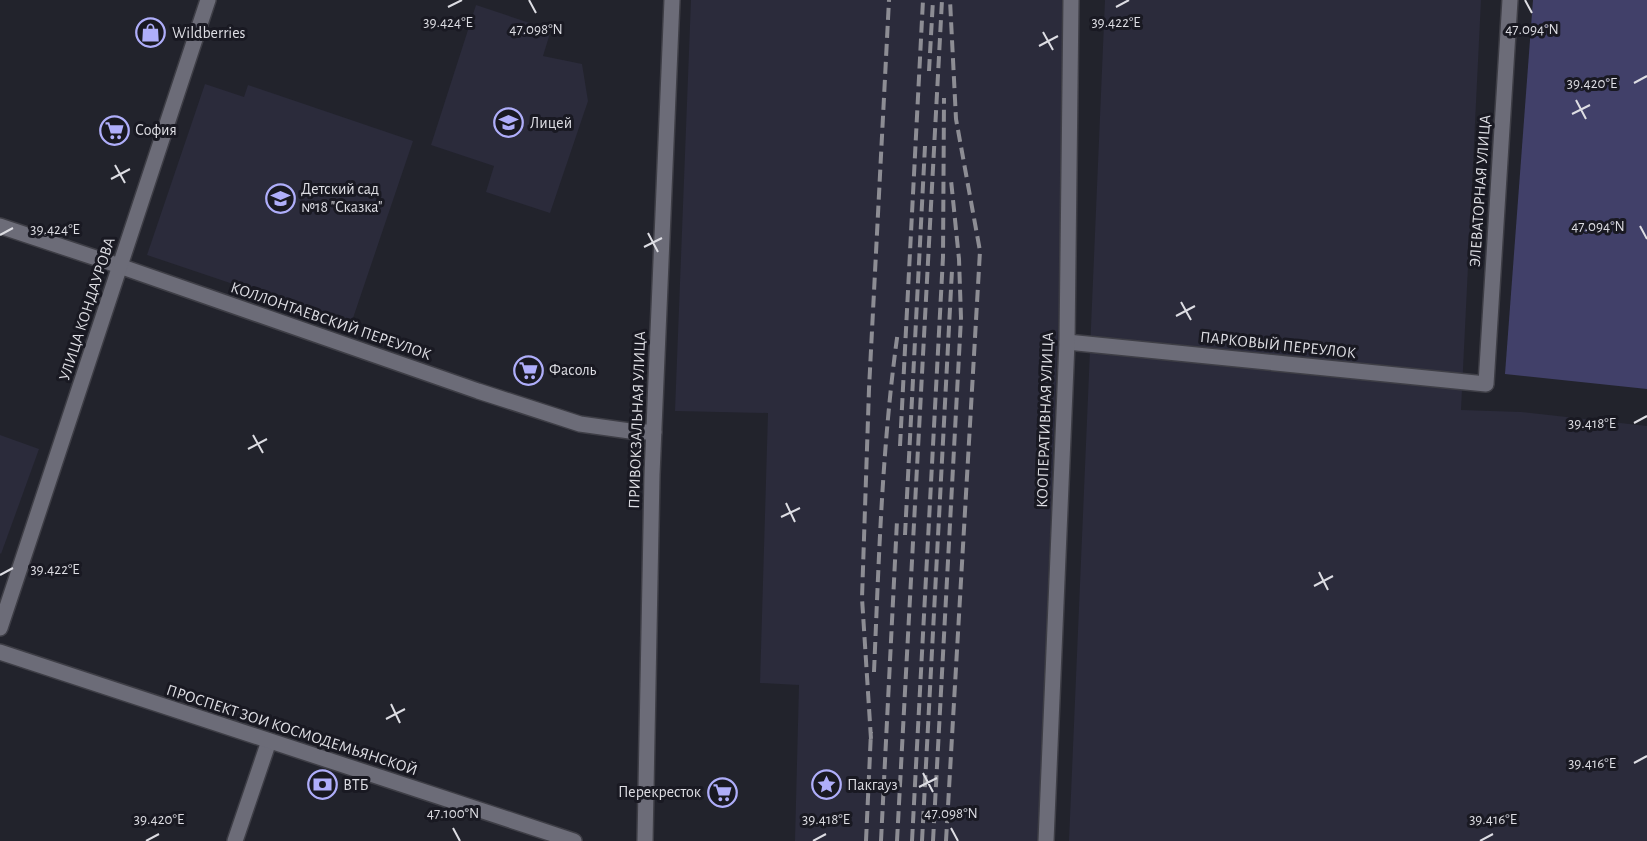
<svg xmlns="http://www.w3.org/2000/svg" width="1647" height="841" viewBox="0 0 1647 841" font-family="'Alegreya Sans',sans-serif">
<rect width="100%" height="100%" fill="#22232c"/>
<!-- built -->
<g fill="#2b2b3b">
<path d="M691 0H1071L1038 841H795L799 685 760 683 768 413 675 411Z"/>
<path d="M1105 0H1481L1461 410 1521 412 1647 426V841H1069Z"/>
<path d="M476 5 551 30 543 56 582 64 588 101 550 213 486 192 494 166 431 145Z"/>
<path d="M205 84 244 97 248 85 413 141 351 324 147 255Z"/>
<path d="M0 435 39 449 1 554 0 553Z"/>
</g>
<!-- green -->
<path fill="#414069" d="M1533 0H1647V389L1505 374Z"/>
<g fill="none" stroke-linecap="round" stroke-linejoin="round">
<defs>
<g id="street">
<path d="M0 226 105 261 478 391 580 424 637 432H654"/>
<path d="M1067 342 1486 384 1510 0"/>
<path d="M235 841 269 741"/>
</g>
<g id="secondary">
<path d="M0 628 208 0"/>
<path d="M0 652 574 841"/>
<path d="M645 841 652 475 672 0"/>
<path d="M1046 841 1067 342 1071 0"/>
</g>
</defs>
<!-- street casing -->
<use href="#street" stroke="#3e3e46" stroke-width="18"/>
<!-- secondary casing -->
<use href="#secondary" stroke="#3e3e46" stroke-width="18"/>
<!-- street -->
<use href="#street" stroke="#6c6c78" stroke-width="15"/>
<!-- secondary -->
<use href="#secondary" stroke="#6c6c78" stroke-width="15"/>
<!-- rail -->
<g stroke="#8d8d94" stroke-width="4" stroke-dasharray="12 6" stroke-linecap="butt">
<path d="M929 71 933 0"/>
<path d="M900 446 923 0"/>
<path d="M905 535 925 146"/>
<path d="M874 672C879 558 882 444 898 331"/>
<path d="M871 739 862 598 869 389 889 0"/>
<path d="M866 841 871 732"/>
<path d="M881 841 897 521"/>
<path d="M897 841 942 0"/>
<path d="M912 841 943 257 944 98"/>
<path d="M922 841 952 270"/>
<path d="M933 841 961 318 959 259 951 180"/>
<path d="M946 841 980 251 956 119 950 0"/>
</g>
</g>
<!-- ticks -->
<path fill="none" stroke="#dddde3" stroke-width="2" d="M529 0 536 13M1525 0 1532 13M448 7 462 0M1116 7 1129 0M1043 32 1053 50M1039 46 1058 36M1634 83 1647 76M1576 100 1586 119M1572 114 1590 105M115 165 125 183M111 179 130 169M1640 226 1647 239M648 233 658 252M0 235 13 228M644 247 662 238M1181 302 1191 320M1176 316 1195 306M1634 423 1647 416M253 435 263 453M248 449 267 439M786 503 795 522M781 517 800 508M1319 572 1328 590M0 575 13 568M1314 586 1333 576M391 704 400 723M386 719 405 709M1634 763 1647 756M923 773 933 792M919 787 937 778M453 828 460 841M951 828 958 841M146 841 159 834M813 841 826 834M1480 841 1493 834"/>
<!-- icons -->
<defs>
<symbol id="shop-ring" viewBox="-11 -11 22 22"><circle r="9.5" fill="#191922" stroke="#afaefa" stroke-width="1.5"/><path d="M-5-2.5h2.3a2.7 3.5 0 0 1 5.4 0H5L5.5 6h-11ZM-1.5-2.5h3a1.5 2.3 0 0 0-3 0Z" fill="#afaefa"/></symbol>
<symbol id="school-ring" viewBox="-11 -11 22 22"><circle r="9.5" fill="#191922" stroke="#afaefa" stroke-width="1.5"/><path d="M0-5L7-2L0 1L-7-2ZM-4 1L0 2.5L4 1V4Q0 6-4 4Z" fill="#afaefa"/></symbol>
<symbol id="supermarket-ring" viewBox="-11 -11 22 22"><circle r="9.5" fill="#191922" stroke="#afaefa" stroke-width="1.5"/><path d="M-6-5.5h2.5l.6 2H6L4.5 2H-2.5L-4.4-4H-6ZM-1.5 3.2a1.3 1.3 0 1 0 .1 0ZM3 3.2a1.3 1.3 0 1 0 .1 0Z" fill="#afaefa"/></symbol>
<symbol id="bank-ring" viewBox="-11 -11 22 22"><circle r="9.5" fill="#191922" stroke="#afaefa" stroke-width="1.5"/><path d="M-6-4H6V4H-6ZM0-2.3a2.3 2.3 0 1 0 0 4.6a2.3 2.3 0 1 0 0-4.6Z" fill="#afaefa"/></symbol>
<symbol id="sight-ring" viewBox="-11 -11 22 22"><circle r="9.5" fill="#191922" stroke="#afaefa" stroke-width="1.5"/><path d="M0-6L1.8-2.2L6-1.7L2.9 1.2L3.7 5.4L0 3.3L-3.7 5.4L-2.9 1.2L-6-1.7L-1.8-2.2Z" fill="#afaefa"/></symbol>
</defs>
<g fill-rule="evenodd">
<use href="#shop-ring" x="134" y="16" width="33" height="33"/>
<use href="#school-ring" x="492" y="106" width="33" height="33"/>
<use href="#supermarket-ring" x="98" y="114" width="33" height="33"/>
<use href="#school-ring" x="264" y="182" width="33" height="33"/>
<use href="#supermarket-ring" x="512" y="354" width="33" height="33"/>
<use href="#bank-ring" x="306" y="768" width="33" height="33"/>
<use href="#sight-ring" x="810" y="768" width="33" height="33"/>
<use href="#supermarket-ring" x="706" y="776" width="33" height="33"/>
</g>
<g text-anchor="middle" dominant-baseline="central" stroke-width="6" stroke-linejoin="round" paint-order="stroke">
<!-- poi labels -->
<g font-size="16" fill="#dddde3" stroke="#191922" text-anchor="start">
<text x="172" y="33">Wildberries</text>
<text x="530" y="123">Лицей</text>
<text x="135" y="130">София</text>
<text x="301" y="189">Детский сад<tspan x="301" dy="18">№18 "Сказка"</tspan></text>
<text x="549" y="370">Фасоль</text>
<text x="343" y="785">ВТБ</text>
<text x="847" y="785">Пакгауз</text>
<text x="701" y="792" text-anchor="end">Перекресток</text>
</g>
<!-- street labels -->
<g font-size="16" fill="#dddde3" stroke="#191922">
<text transform="translate(1480 191) rotate(-86)">ЭЛЕВАТОРНАЯ УЛИЦА</text>
<text transform="translate(87 309) rotate(-72)">УЛИЦА КОНДАУРОВА</text>
<text transform="translate(331 321) rotate(19)">КОЛЛОНТАЕВСКИЙ ПЕРЕУЛОК</text>
<text transform="translate(1278 345) rotate(6)">ПАРКОВЫЙ ПЕРЕУЛОК</text>
<text transform="translate(637 420) rotate(-88)">ПРИВОКЗАЛЬНАЯ УЛИЦА</text>
<text transform="translate(1045 420) rotate(-88)">КООПЕРАТИВНАЯ УЛИЦА</text>
<text transform="translate(292 730) rotate(18)">ПРОСПЕКТ ЗОИ КОСМОДЕМЬЯНСКОЙ</text>
</g>
</g>
<g font-size="15" text-anchor="middle" fill="#dddde3" stroke="#191922" stroke-width="6" stroke-linejoin="round" paint-order="stroke">
<text x="448" y="27">39.424°E</text>
<text x="1116" y="27">39.422°E</text>
<text x="536" y="34">47.098°N</text>
<text x="1532" y="34">47.094°N</text>
<text x="1592" y="88">39.420°E</text>
<text x="1598" y="231">47.094°N</text>
<text x="55" y="234">39.424°E</text>
<text x="1592" y="428">39.418°E</text>
<text x="55" y="574">39.422°E</text>
<text x="1592" y="768">39.416°E</text>
<text x="453" y="818">47.100°N</text>
<text x="951" y="818">47.098°N</text>
<text x="159" y="824">39.420°E</text>
<text x="826" y="824">39.418°E</text>
<text x="1493" y="824">39.416°E</text>
</g>
</svg>
